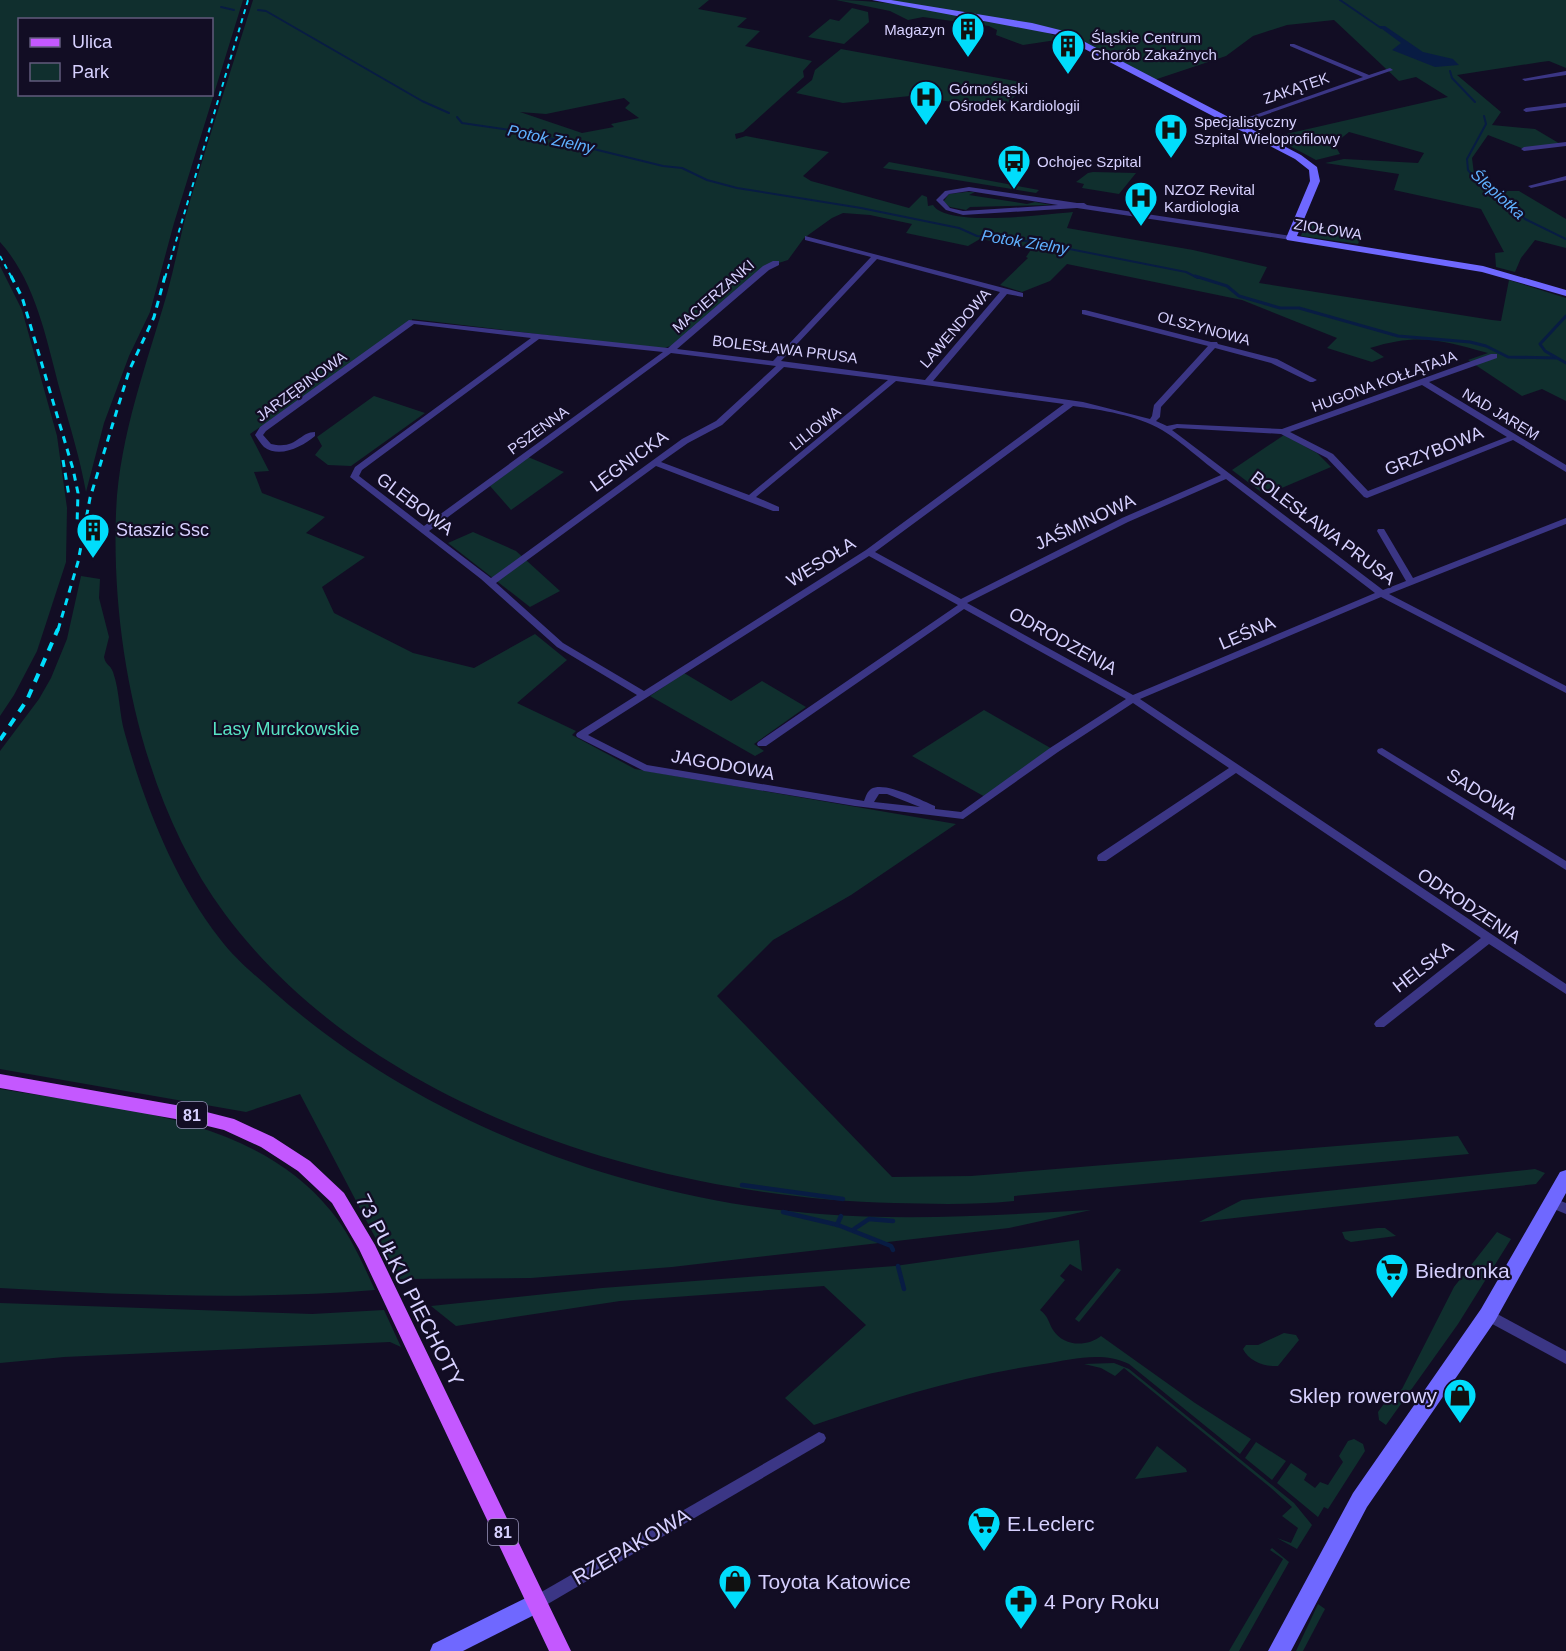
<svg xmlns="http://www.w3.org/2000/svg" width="1566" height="1651" viewBox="0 0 1566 1651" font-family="Helvetica,sans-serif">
<rect width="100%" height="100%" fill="#120d24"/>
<!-- green -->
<g fill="#102f2e" fill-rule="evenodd">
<path d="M0 0H243L174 223 150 312 129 356 104 423 86 492C80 458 70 427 61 394 47 343 37 283 0 242ZM20 20H212V94H20Z"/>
<path d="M253 0H709L698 9 747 18 737 27 760 31 745 46 812 61 803 71 804 77 743 132 735 134 736 139 746 136 829 152 803 176 811 181 909 208 922 195 927 197 928 206 933 205C947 228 1046 214 1073 212L1067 228 1193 250 1267 267 1259 283 1492 320 1501 321 1509 280 1566 298V401L1542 389 1522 396 1468 360 1488 353C1440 340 1419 333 1370 348L1384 357 1372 362 1327 348 1337 338 1242 300 1067 264 1050 281 1022 292 1000 285 1028 258 1026 257 1032 248 980 239 968 246 906 233 912 224 870 215 843 213 832 218 804 238 788 260 763 268 676 344 662 349 412 319V322L250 434 269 471 254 472 262 493 325 517 306 533 365 557 322 587 334 613 413 653 474 668 535 634 567 660 517 703 576 731 572 735 635 769 956 824 851 895 773 940 717 996 892 1177 971 1176 1458 1136 1469 1154 1014 1196V1201C974 1205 934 1204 894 1203 658 1197 372 1111 225 914 144 805 111 647 116 513 119 436 147 364 168 290 176 261 181 231 190 201 210 134 232 67 253 0ZM624 98 630 103 625 108 639 118 611 124 614 127 582 133 520 112 546 114Z"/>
<path d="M836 0C905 0 975 19 1043 31L1063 39 1023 45 996 35 997 30 989 26 923 17 908 20 890 11Z"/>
<path d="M886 0H1566V68L1549 61 1541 62 1457 75 1501 112 1492 125 1535 129 1562 145 1524 149 1488 135 1472 158 1474 174 1495 191H1519L1566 219V248L1535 240 1521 258 1515 272 1496 267 1495 253 1504 252 1481 209 1394 190 1399 174 1325 163 1344 159 1418 163 1424 153 1349 132 1334 144 1340 154 1316 160 1273 137 1448 97 1416 77 1399 81 1334 20 1287 25 1253 36 1226 56 1154 80 1063 32Z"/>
<path d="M852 8 868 12 869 22 844 44 808 37 830 19 839 21Z"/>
<path d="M841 49 1021 82 1028 83 1002 109 910 96 843 103 796 93 812 80 815 70Z"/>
<path d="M889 162 1039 190 1036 193 883 168Z"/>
<path d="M1088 173 1093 172 1136 173 1119 194 1082 188 1084 184 1076 182Z"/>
<path d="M966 192H975L969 195 1027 204 1035 202 1051 205 970 207 966 210 950 207 943 202 949 194Z"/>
<path d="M1305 223 1334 227V224L1363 233 1358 244 1301 236Z"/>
<path d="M0 266 22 310 57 436 67 508 66 562 37 651 14 695 0 716Z"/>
<path d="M374 396 425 413 351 466 328 465 315 455 322 446 317 437Z"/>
<path d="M1284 435 1317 453 1331 467 1265 495 1232 470Z"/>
<path d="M528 457 564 472 511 510 490 486Z"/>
<path d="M473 532 516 551 560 591 530 607 448 543Z"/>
<path d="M81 576 100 579 99 598 109 637 104 657C106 666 110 664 113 672 120 692 119 714 125 734 145 805 174 880 220 939 235 959 255 975 274 992 420 1122 625 1199 820 1214 911 1221 1000 1215 1091 1210L1009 1228 672 1267 531 1278 397 1279 300 1094 246 1112 0 1069V751L39 699 51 678 67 639Z"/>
<path d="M684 673 731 701 762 681 806 707 754 744 764 751 755 756 650 696Z"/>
<path d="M984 710 1054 750 987 798 912 756Z"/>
<path d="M0 1089C112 1108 253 1115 331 1211 350 1234 362 1262 375 1290 254 1300 122 1295 0 1288Z"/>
<path d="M1535 1169 1545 1173 1536 1184 1199 1222 1242 1200Z"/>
<path d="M1378 1228H1385L1396 1236 1351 1242 1345 1239 1342 1232Z"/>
<path d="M1497 1232 1511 1239 1458 1324 1386 1425 1379 1420 1378 1412 1386 1401 1402 1389 1454 1287Z"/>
<path d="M1079 1240 1082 1271 1070 1264 1060 1276 1065 1280 1040 1310C1049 1317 1048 1322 1053 1330 1064 1347 1087 1347 1101 1336L1195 1403 1251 1439 1240 1454 1129 1364C1103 1351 1072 1359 1044 1364 962 1376 892 1398 814 1425L785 1398 866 1325 824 1286 620 1301 456 1326 431 1306 602 1288 895 1266Z"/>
<path d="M1117 1268 1121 1270 1079 1322 1075 1319Z"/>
<path d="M0 1303 312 1314 384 1310 401 1347 390 1342 64 1357 0 1363Z"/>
<path d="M1284 1333 1296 1335 1299 1340 1278 1366C1264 1367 1249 1361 1243 1349L1246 1345H1258Z"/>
<path d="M1114 1363 1129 1369 1294 1503 1312 1525 1297 1549 1277 1538 1291 1543 1298 1528 1282 1516 1292 1507 1271 1488 1124 1368 1115 1376 1101 1368 1084 1364Z"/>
<path d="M1354 1439 1363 1444 1365 1451 1328 1509 1324 1507 1318 1517 1277 1483 1291 1463 1307 1474 1304 1480 1315 1488 1320 1482 1328 1485 1343 1462 1339 1456 1348 1441Z"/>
<path d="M1256 1442 1286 1461 1272 1480 1245 1458Z"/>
<path d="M1157 1446 1186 1469 1187 1472 1135 1479Z"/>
<path d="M1272 1548 1289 1562 1239 1651H1229L1283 1559 1270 1550Z"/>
<path d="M1318 1604 1325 1609 1303 1651H1296Z"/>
</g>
<!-- water -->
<path fill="#081c43" d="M1378 26H1385L1423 52 1453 59 1459 65 1435 67 1392 50 1401 43Z"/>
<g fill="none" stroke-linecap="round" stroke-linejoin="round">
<!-- stream-far2 -->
<g stroke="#081c43" stroke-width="2">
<path d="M1340 0 1381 28"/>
<path d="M221 7 234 10"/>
<path d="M258 10 266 11 422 101 449 113"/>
<path d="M1450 71 1452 78 1475 102"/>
<path d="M1484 116 1486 124 1467 159 1468 170 1478 182 1504 199 1525 219 1566 239"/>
<path d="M457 117 462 123 524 132 663 166 682 168 707 180 737 188 861 208 959 228 977 236 1034 242 1186 272 1198 278"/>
</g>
<!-- stream-far1 -->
<g stroke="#081c43" stroke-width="3">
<path d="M1195 276 1227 286 1239 296 1280 308H1299L1398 336 1470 342 1486 346 1508 357 1556 358"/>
<path d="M1566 316 1540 344 1545 351 1566 363"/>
</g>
<!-- stream -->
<g stroke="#081c43" stroke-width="4.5">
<path d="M742 1185 843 1199"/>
<path d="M783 1212 838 1225 891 1246 893 1250"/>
<path d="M837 1225 841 1216"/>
<path d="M854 1229 869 1219 893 1221"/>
<path d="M898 1266 904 1289"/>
</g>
<!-- street -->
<g fill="#3b3685" fill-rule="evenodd">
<path d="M1290 44H1294L1369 75 1390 68 1393 70 1236 125H1232V123L1363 77 1290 46Z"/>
<path d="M1566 71V75L1525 81 1522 79Z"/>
<path d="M1566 103V107L1526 112 1523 110 1526 108Z"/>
<path d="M1566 142V146L1524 151 1521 149 1524 147Z"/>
<path d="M1566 176V180L1531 188 1528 186Z"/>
<path d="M969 187 1077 203H1084L1087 205 1291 236 1295 238 1291 240 1077 208 963 215 946 210 936 200 945 191ZM969 191 1058 205 963 211 950 208 943 200 949 194Z"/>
<path d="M805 236 1023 293V297L1007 294 933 381 1083 402 1150 419 1152 416 1154 405 1208 346 1082 314V310H1085L1211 342H1217L1218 344 1277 359 1317 380 1313 382H1310L1271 363 1215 348 1161 407 1160 417 1156 421 1167 426 1177 424 1282 429 1491 354H1497V358L1429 382 1566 465V472L1513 440 1367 498 1364 497 1327 458 1281 434 1177 428 1172 430 1383 590 1406 581 1377 531 1378 529H1384L1413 578 1566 518V524L1389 594 1566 686V693L1381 597 1140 699 1566 984V994L1489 944 1384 1027H1376L1374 1024 1376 1021 1481 938 1236 773 1106 861H1098L1097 858 1098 855 1229 768 1133 703 1058 752 963 819 855 806 644 771 577 737 576 735 577 733 637 695 557 647 481 579 350 477 355 467 531 338 414 324 266 431 263 435 271 444C297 450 299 432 315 432V436C303 446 280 459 264 447 261 444 258 439 255 435L260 427 409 320 668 348 763 266 773 261H779V265L769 270 677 349 773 361 871 257 805 240ZM877 259 1000 292 925 380 781 361ZM539 339 663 352 424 526 359 476 362 470ZM671 353 776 366 716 421 682 439 491 578 429 531ZM784 367 888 380 749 495 661 462 688 443 722 425ZM896 381 1064 404 866 550 644 691 563 643 496 583 656 466 773 511H779V507L756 497ZM1422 385 1507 437 1368 491 1333 454 1290 432ZM1073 406C1102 410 1136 415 1162 430 1183 443 1202 461 1221 475L1122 518 961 599 875 552ZM1226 479 1375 593 1133 695 967 603 1128 522ZM869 556 958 605 758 742 757 744 758 746H766L964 609 1126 699 1050 748 961 812 935 809V806C920 800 885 781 871 789 867 792 866 796 864 801L647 765 588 735ZM879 794H887L920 807 874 802Z"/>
<path d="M1382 748 1566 861V870L1378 753 1377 751 1378 749Z"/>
<path d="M1553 1198 1566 1203V1214L1549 1207 1547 1203 1549 1199Z"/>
<path d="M1488 1309 1566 1351V1364L1483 1319 1481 1315 1483 1311Z"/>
<path d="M819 1432 824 1434 826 1438 824 1442 541 1608 536 1610 531 1608 529 1603 531 1598Z"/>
</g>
<!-- secondary -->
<g fill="#6f68ff" fill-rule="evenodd">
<path d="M872 0H891L1032 23 1064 31 1301 155 1317 167 1320 181 1297 236 1483 266 1566 290V296L1482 272 1287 240 1286 238 1310 181 1309 170 1295 159 1058 35Z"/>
<path d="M1566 1170V1193L1495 1321 1367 1507 1291 1651H1268L1353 1493 1481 1309 1560 1172Z"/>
<path d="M536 1593 544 1596 547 1603 544 1610 463 1651H430L433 1644Z"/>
</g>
<!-- primary -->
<path fill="#c458ff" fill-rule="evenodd" d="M0 1074 187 1107 234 1119 273 1137 310 1161 344 1193 375 1245 571 1651H549L359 1249 332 1203 298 1171 261 1147 224 1130 187 1121 0 1088Z"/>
<!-- rail-far2 -->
<g stroke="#00ddfc" stroke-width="2" stroke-dasharray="5 4.5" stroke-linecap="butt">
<path d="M0 256 12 278"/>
<path d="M165 278 248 0"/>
</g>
<!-- rail-far1 -->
<g stroke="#00ddfc" stroke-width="3" stroke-dasharray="7 6" stroke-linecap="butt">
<path d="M11 276 22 297 73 469 78 493 77 525"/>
<path d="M63 460 69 496"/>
<path d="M58 630 78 562 90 498 129 371 154 317 165 276"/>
</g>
<!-- rail -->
<path stroke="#00ddfc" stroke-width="4" stroke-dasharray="9 8" stroke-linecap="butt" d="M0 740 27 700 58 629"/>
</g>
<!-- icons -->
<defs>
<symbol id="building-pin" viewBox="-11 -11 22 30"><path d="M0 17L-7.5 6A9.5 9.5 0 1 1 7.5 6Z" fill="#00ddfc" stroke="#120d24"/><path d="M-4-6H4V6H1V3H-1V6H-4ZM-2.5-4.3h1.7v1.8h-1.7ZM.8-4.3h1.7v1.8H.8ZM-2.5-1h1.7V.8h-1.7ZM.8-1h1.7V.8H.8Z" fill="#111"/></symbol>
<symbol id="hospital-pin" viewBox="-11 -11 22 30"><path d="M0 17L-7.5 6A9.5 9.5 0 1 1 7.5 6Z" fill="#00ddfc" stroke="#120d24"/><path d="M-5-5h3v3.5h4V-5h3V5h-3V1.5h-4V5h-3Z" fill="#111"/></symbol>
<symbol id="bus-pin" viewBox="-11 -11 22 30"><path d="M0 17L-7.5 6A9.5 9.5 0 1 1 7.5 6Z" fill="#00ddfc" stroke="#120d24"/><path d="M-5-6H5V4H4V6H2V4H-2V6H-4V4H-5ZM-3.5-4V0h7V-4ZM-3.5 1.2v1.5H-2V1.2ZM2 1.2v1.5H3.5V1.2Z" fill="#111"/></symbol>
<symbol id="supermarket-pin" viewBox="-11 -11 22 30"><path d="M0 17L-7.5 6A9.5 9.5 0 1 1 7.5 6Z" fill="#00ddfc" stroke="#120d24"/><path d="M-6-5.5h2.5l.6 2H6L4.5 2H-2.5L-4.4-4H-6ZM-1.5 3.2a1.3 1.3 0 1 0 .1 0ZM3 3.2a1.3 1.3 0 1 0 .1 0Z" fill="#111"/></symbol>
<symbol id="shop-pin" viewBox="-11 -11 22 30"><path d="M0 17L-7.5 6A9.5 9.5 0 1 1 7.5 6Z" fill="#00ddfc" stroke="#120d24"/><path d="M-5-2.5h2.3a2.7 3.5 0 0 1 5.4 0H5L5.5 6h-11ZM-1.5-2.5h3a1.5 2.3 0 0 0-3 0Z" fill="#111"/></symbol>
<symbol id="pharmacy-pin" viewBox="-11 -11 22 30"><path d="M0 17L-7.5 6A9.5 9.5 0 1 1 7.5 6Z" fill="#00ddfc" stroke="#120d24"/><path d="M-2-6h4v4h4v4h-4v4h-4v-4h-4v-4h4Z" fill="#111"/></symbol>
</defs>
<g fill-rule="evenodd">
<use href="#building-pin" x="949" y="10" width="38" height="52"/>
<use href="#building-pin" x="1049" y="27" width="38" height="52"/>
<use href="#hospital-pin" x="907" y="78" width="38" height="52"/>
<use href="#hospital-pin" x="1152" y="111" width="38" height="52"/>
<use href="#bus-pin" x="995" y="142" width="38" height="52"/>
<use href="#hospital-pin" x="1122" y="179" width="38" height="52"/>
<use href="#building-pin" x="74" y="511" width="38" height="52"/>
<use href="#supermarket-pin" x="1373" y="1251" width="38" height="52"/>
<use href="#shop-pin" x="1441" y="1376" width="38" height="52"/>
<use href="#supermarket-pin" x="965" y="1504" width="38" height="52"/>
<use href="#shop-pin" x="716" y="1562" width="38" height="52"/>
<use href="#pharmacy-pin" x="1002" y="1582" width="38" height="52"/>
</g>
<g text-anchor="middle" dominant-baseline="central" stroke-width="4.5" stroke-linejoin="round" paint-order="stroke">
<!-- far-poi labels -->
<g font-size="15" fill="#d7d1ff" stroke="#120d24" text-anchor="start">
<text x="945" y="29" text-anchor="end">Magazyn</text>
<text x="1091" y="37">Śląskie Centrum<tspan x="1091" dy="17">Chorób Zakaźnych</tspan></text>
<text x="949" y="88">Górnośląski<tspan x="949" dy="17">Ośrodek Kardiologii</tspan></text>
<text x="1194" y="121">Specjalistyczny<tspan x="1194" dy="17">Szpital Wieloprofilowy</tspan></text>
<text x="1037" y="161">Ochojec Szpital</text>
<text x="1164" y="189">NZOZ Revital<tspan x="1164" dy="17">Kardiologia</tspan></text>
</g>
<!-- far-street labels -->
<g font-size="15" fill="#d7d1ff" stroke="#120d24">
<text transform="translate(1296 88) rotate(-19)">ZAKĄTEK</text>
<text transform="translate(1328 229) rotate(9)">ZIOŁOWA</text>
<text transform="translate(713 296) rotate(-41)">MACIERZANKI</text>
<text transform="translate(955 328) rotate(-49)">LAWENDOWA</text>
<text transform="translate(1204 328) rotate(15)">OLSZYNOWA</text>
<text transform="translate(785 349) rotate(7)">BOLESŁAWA PRUSA</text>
<text transform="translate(1384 381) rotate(-20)">HUGONA KOŁŁĄTAJA</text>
<text transform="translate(301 386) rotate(-36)">JARZĘBINOWA</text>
<text transform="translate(1501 414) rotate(31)">NAD JAREM</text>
<text transform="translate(815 428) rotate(-39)">LILIOWA</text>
<text transform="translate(538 430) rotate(-36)">PSZENNA</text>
</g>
<!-- far-water labels -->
<g font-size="16" font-style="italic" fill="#5fb1ff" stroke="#120d24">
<text transform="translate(551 139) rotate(12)">Potok Zielny</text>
<text transform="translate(1498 194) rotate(42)">Ślepiotka</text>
<text transform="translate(1025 242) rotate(9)">Potok Zielny</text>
</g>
<!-- shield labels -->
<g fill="#120d24" stroke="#9c96bd" stroke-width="1.5">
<rect x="177" y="1102" width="30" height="26" rx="4.5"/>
<rect x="488" y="1519" width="30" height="26" rx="4.5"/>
</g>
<g font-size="16" font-weight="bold" fill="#d7d1ff">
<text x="192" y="1115">81</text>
<text x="503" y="1532">81</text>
</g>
<!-- street labels -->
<g font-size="18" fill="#d7d1ff" stroke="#120d24">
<text transform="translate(1434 451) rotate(-22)">GRZYBOWA</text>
<text transform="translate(629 461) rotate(-36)">LEGNICKA</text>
<text transform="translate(415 504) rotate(37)">GLEBOWA</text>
<text transform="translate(1085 522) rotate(-25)">JAŚMINOWA</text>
<text transform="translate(1323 528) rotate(37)">BOLESŁAWA PRUSA</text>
<text transform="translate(821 562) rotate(-32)">WESOŁA</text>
<text transform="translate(1247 633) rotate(-23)">LEŚNA</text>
<text transform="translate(1063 641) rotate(29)">ODRODZENIA</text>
<text transform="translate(723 765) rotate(10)">JAGODOWA</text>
<text transform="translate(1482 794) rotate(32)">SADOWA</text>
<text transform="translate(1469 906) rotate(34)">ODRODZENIA</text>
<text transform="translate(1423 967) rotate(-38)">HELSKA</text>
</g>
<!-- poi labels -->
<g font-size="18" fill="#d7d1ff" stroke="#120d24" text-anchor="start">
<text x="116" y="530">Staszic Ssc</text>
</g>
<!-- park labels -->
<g font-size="18" fill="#58e4c4" stroke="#120d24">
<text x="286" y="729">Lasy Murckowskie</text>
</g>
<!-- near-poi labels -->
<g font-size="21" fill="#d7d1ff" stroke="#120d24" text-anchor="start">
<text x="1415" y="1270">Biedronka</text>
<text x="1437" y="1395" text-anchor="end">Sklep rowerowy</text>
<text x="1007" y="1523">E.Leclerc</text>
<text x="758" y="1581">Toyota Katowice</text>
<text x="1044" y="1601">4 Pory Roku</text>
</g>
<!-- near-street labels -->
<g font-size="21" fill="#d7d1ff" stroke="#120d24">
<text transform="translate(410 1290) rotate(63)">73 PUŁKU PIECHOTY</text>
<text transform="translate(631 1546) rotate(-30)">RZEPAKOWA</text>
</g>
</g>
<!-- legend -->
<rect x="18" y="18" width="195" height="78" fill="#120d24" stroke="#615b7c" stroke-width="1.5"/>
<rect x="30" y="38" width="30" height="9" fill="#c458ff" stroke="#615b7c" stroke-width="1.5"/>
<text x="72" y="48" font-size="18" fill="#d7d1ff">Ulica</text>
<rect x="30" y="63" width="30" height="18" fill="#102f2e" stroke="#615b7c" stroke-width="1.5"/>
<text x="72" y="78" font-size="18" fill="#d7d1ff">Park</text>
</svg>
